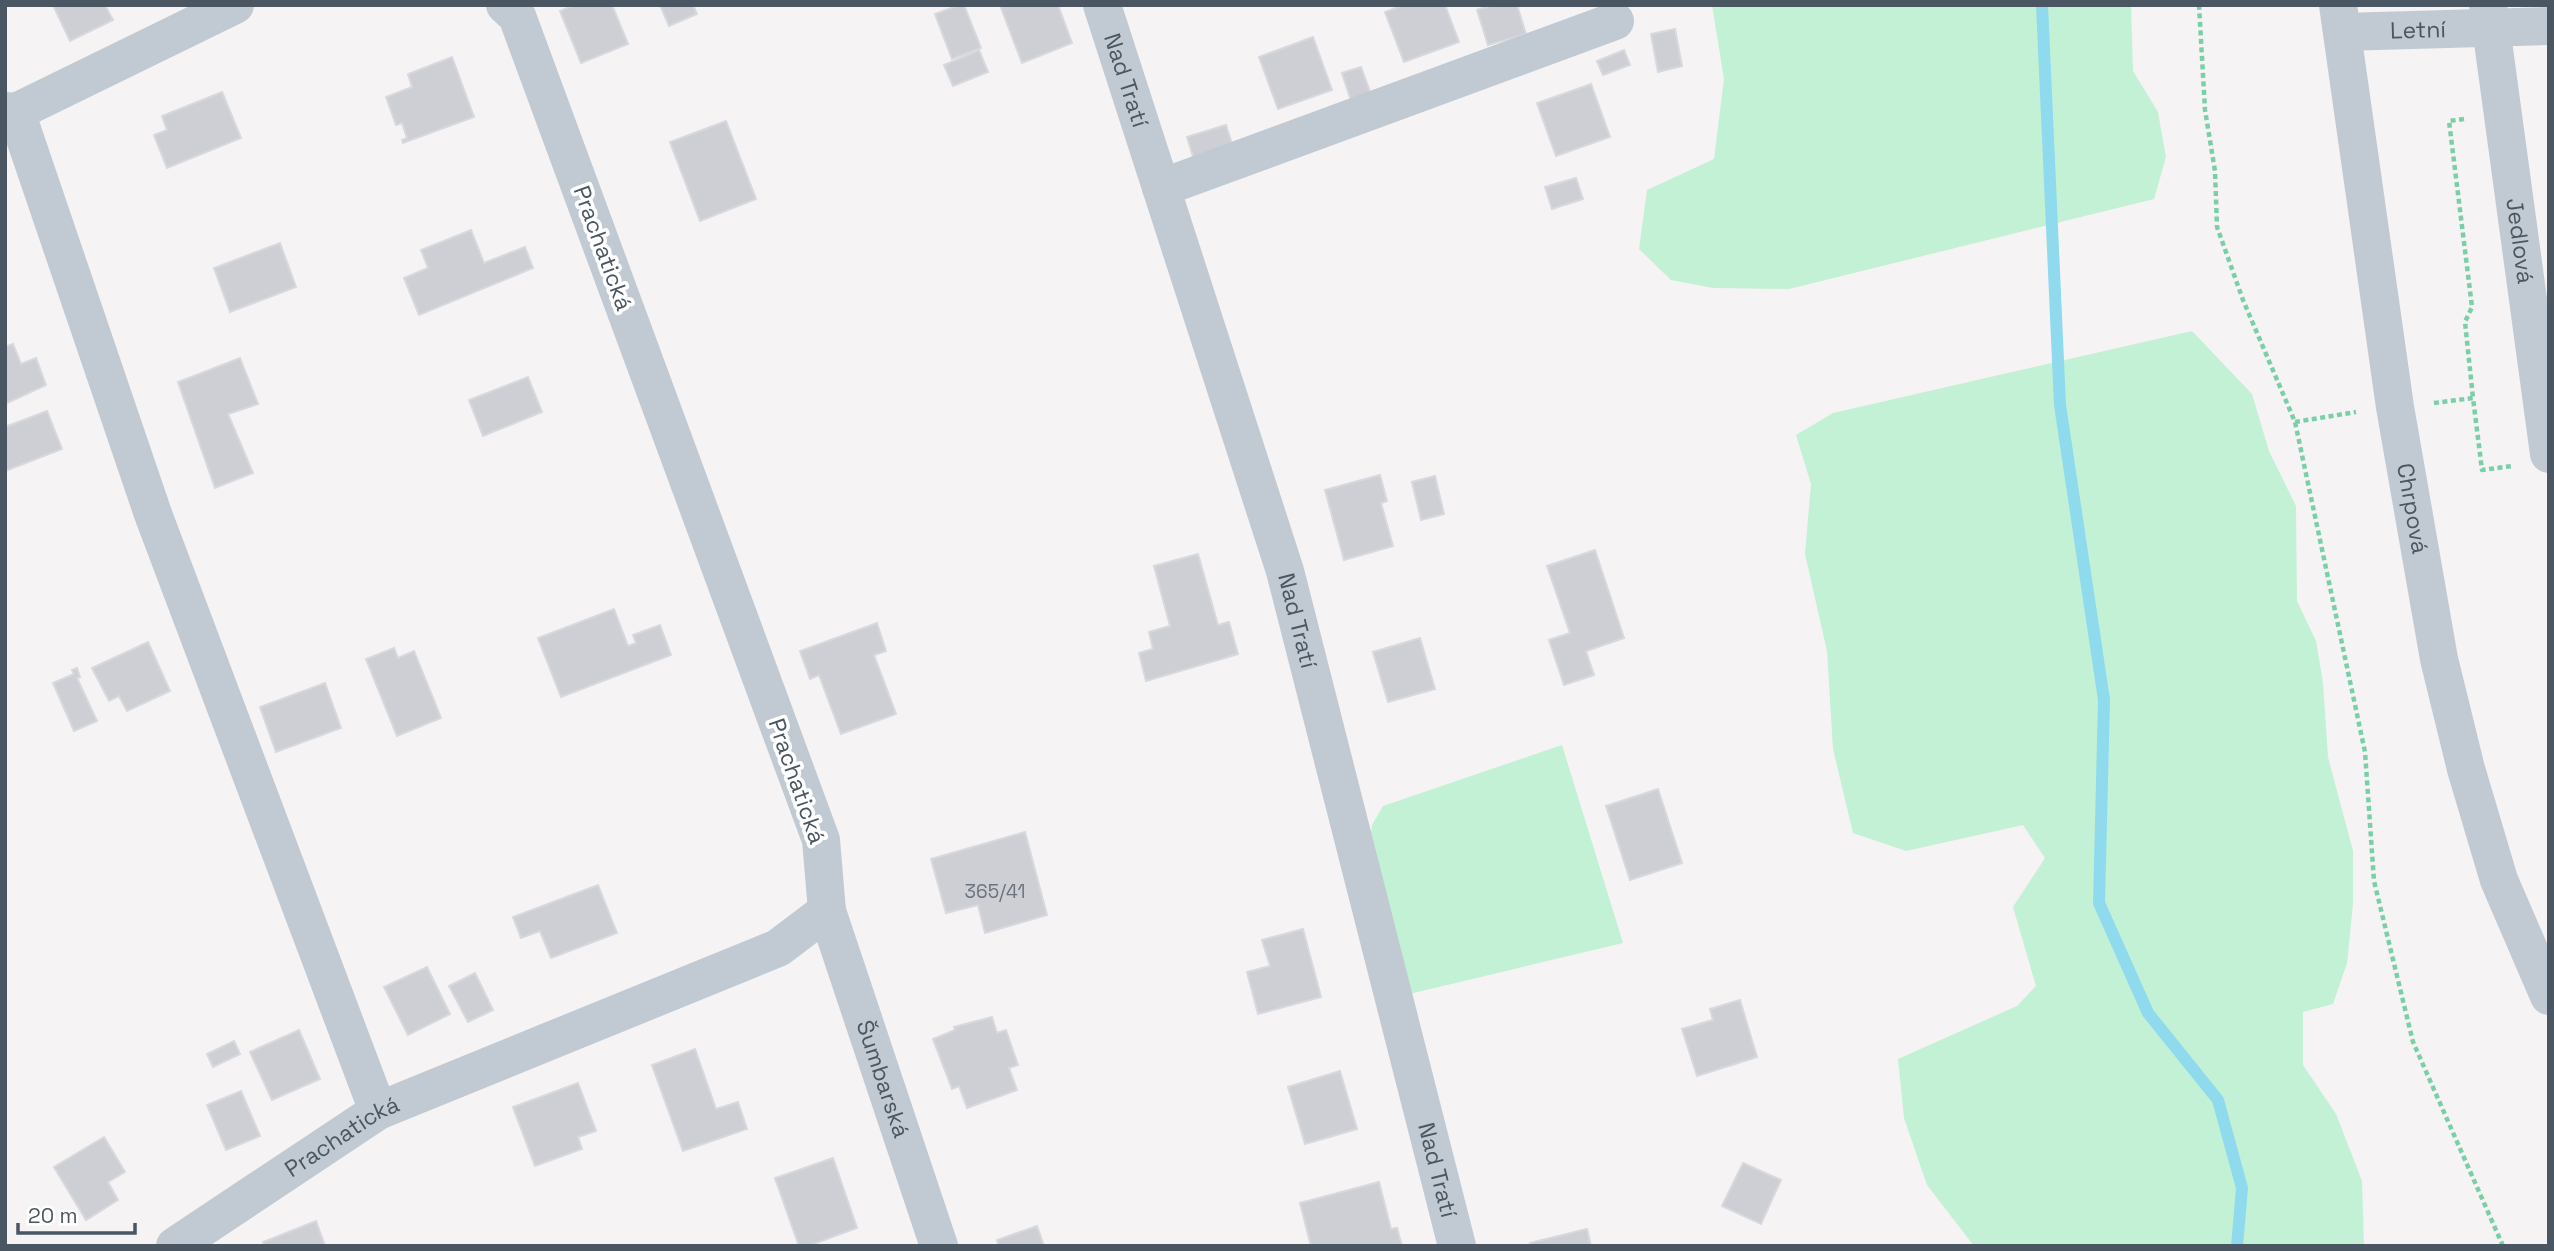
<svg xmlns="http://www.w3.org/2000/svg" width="2554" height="1251" viewBox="0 0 2554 1251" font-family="'Space Grotesk',sans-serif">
<rect width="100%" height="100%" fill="#f5f3f3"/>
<!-- green -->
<g fill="#c3f1d5">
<path d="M1712 5H2131L2133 71 2158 112 2166 157 2154 199 1789 289 1713 288 1671 280 1639 249 1647 190 1714 159 1724 79Z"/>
<path d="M2192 331 2252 394 2269 451 2296 506 2297 601 2316 641 2323 683 2328 757 2353 851V904L2347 963 2333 1004 2303 1012V1065L2336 1114 2362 1181 2364 1246H1974L1927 1185 1904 1118 1898 1059 2017 1006 2036 986 2013 907 2045 858 2023 825 1906 851 1853 833 1833 749 1827 651 1805 554 1811 484 1796 435 1833 413Z"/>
<path d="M1562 745 1623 943 1405 995 1369 846 1372 825 1383 806Z"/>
</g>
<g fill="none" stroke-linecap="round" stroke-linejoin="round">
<!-- stream -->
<path stroke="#90daee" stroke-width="12" d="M2042 5 2060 405 2104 700 2099 903 2148 1013 2218 1100 2242 1188 2237 1246"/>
</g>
<!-- building -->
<g fill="#cdcfd5" stroke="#d7d9de" stroke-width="2">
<path d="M53 5H105L113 20 70 41Z"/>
<path d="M574 5H612L628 44 581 63 560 11Z"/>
<path d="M660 5H693L697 14 669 26Z"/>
<path d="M959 5H964L981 48 952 59 935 14Z"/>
<path d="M1000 5H1058L1072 43 1022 63Z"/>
<path d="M1403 5H1445L1459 42 1404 62 1385 12Z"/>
<path d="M1493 5H1517L1526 34 1488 45 1477 10Z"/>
<path d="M1675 29 1682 66 1658 72 1651 34Z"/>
<path d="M1313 37 1332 90 1278 109 1259 57Z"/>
<path d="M979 50 988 72 953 86 944 65Z"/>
<path d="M1624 50 1630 65 1603 75 1597 61Z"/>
<path d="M452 57 474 117 403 143 402 140 407 138 402 123 396 125 386 97 412 87 408 74Z"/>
<path d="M1361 67 1372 97 1352 104 1342 73Z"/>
<path d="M1591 84 1610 137 1556 156 1537 103Z"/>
<path d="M222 92 241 138 167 168 154 135 167 130 162 116Z"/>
<path d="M726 121 756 199 700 221 670 142Z"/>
<path d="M1226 125 1234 150 1195 163 1187 137Z"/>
<path d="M1576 178 1583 199 1552 209 1545 187Z"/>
<path d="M471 230 484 263 525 247 533 268 419 315 404 278 428 268 421 250Z"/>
<path d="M280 243 296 287 230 312 214 268Z"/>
<path d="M13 344 21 364 36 358 46 385 5 404V347Z"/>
<path d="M240 358 258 404 228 414 253 473 215 488 178 382Z"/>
<path d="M528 377 542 412 483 436 469 400Z"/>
<path d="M47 411 62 449 5 471V427Z"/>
<path d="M1380 475 1387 501 1381 503 1393 546 1344 560 1325 490Z"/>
<path d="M1435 476 1444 514 1421 520 1412 482Z"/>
<path d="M1595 550 1624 638 1586 651 1594 675 1564 685 1549 640 1570 633 1547 566Z"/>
<path d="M1198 554 1218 625 1229 622 1238 654 1146 681 1139 653 1153 649 1149 632 1170 626 1154 566Z"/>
<path d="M614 609 628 646 636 643 633 635 660 625 671 655 561 697 538 638Z"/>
<path d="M877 623 886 651 874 655 896 714 841 734 819 675 810 679 800 651Z"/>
<path d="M1420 638 1435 689 1388 702 1373 652Z"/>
<path d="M148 642 170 691 127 711 119 696 109 701 92 668Z"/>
<path d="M394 648 398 658 414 651 441 718 397 736 366 659Z"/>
<path d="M77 668 80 677 77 678 97 721 74 731 53 683 74 674 72 670Z"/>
<path d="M325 683 341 728 276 752 260 707Z"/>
<path d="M1658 789 1682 863 1630 880 1606 806Z"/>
<path d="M1025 832 1047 915 985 933 978 905 946 913 931 859Z"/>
<path d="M598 885 617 933 551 958 540 931 521 938 513 917Z"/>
<path d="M1303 929 1321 997 1258 1014 1247 972 1270 966 1262 940Z"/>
<path d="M427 967 450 1014 408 1035 384 987Z"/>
<path d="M475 973 493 1010 468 1022 449 986Z"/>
<path d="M1740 1000 1757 1057 1697 1076 1682 1029 1713 1020 1710 1009Z"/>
<path d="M992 1017 997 1033 1006 1030 1018 1065 1009 1068 1017 1090 967 1108 959 1086 952 1089 933 1039 955 1030 954 1027Z"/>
<path d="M299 1030 320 1079 272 1100 250 1052Z"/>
<path d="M234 1041 240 1054 213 1067 207 1054Z"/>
<path d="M695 1049 716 1109 738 1102 747 1129 683 1151 652 1065Z"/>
<path d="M1340 1071 1357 1129 1305 1144 1288 1087Z"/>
<path d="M578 1083 596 1131 578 1137 582 1149 535 1166 513 1107Z"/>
<path d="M241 1091 260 1136 226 1150 207 1105Z"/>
<path d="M104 1137 125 1172 108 1182 118 1200 86 1220 54 1167Z"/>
<path d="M833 1158 857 1228 808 1246H799L775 1178Z"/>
<path d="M1743 1163 1781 1180 1761 1224 1722 1206Z"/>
<path d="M1379 1182 1391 1229 1397 1228 1402 1246H1311L1300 1203Z"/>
<path d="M316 1221 325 1246H264L263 1242Z"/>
<path d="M1037 1226 1044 1246H999L997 1240Z"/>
<path d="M1587 1229 1591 1246H1531L1530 1243Z"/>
</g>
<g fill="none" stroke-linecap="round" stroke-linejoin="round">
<!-- path -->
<g stroke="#7ad0a6" stroke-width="4.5" stroke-dasharray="5 3.5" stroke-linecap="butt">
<path d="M2199 5 2205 110 2215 171 2217 227 2243 300 2295 422 2365 752 2374 881 2413 1042 2503 1246"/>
<path d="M2464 119 2449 121 2472 307 2465 322 2473 398"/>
<path d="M2434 403 2473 398 2482 470 2512 466"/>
<path d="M2295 422 2356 412"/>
</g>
<!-- minor -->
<g stroke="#c1cad2" stroke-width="38">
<path id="s1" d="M1102 5 1285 571 1457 1246"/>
<path id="s2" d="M2338 5 2395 407 2439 659 2466 769 2499 880 2549 996"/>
<path id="s3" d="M2488 5 2549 454"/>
<path id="s4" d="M2343 32 2549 26"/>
<path d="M5 111 16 112 235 5"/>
<path d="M16 112 153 514 378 1111"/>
<path d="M1161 188 1615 21"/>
<path id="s5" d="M827 911 939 1246"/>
<path id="s6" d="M175 1246 378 1111 778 948 827 911 821 840 517 16 505 5"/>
</g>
</g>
<g text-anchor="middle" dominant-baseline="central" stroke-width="7" stroke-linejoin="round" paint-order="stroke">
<!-- number labels -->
<g font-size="19" fill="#6b747e">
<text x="995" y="891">365/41</text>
</g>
<!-- street labels -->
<g font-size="23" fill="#4a5661" stroke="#fff">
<text stroke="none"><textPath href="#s4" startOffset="75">Letní</textPath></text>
<text stroke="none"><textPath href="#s1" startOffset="79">Nad Tratí</textPath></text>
<text stroke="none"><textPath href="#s3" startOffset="238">Jedlová</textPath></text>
<text transform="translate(603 248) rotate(70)">Prachatická</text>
<text stroke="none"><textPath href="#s2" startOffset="509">Chrpová</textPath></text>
<text stroke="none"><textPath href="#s1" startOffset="646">Nad Tratí</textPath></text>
<text transform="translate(797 781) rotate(71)">Prachatická</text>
<text stroke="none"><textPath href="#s5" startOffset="177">Šumbarská</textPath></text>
<text stroke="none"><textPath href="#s6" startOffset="200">Prachatická</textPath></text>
<text stroke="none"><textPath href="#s1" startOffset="1213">Nad Tratí</textPath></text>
</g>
</g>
<!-- border -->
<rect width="2554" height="1251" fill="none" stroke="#4a5661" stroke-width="14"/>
<!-- scale -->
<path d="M18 1223v10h117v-10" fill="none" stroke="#4a5661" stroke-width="3.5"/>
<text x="28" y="1223" font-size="21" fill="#4a5661" stroke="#ffffff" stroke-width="5" paint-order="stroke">20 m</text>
</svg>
